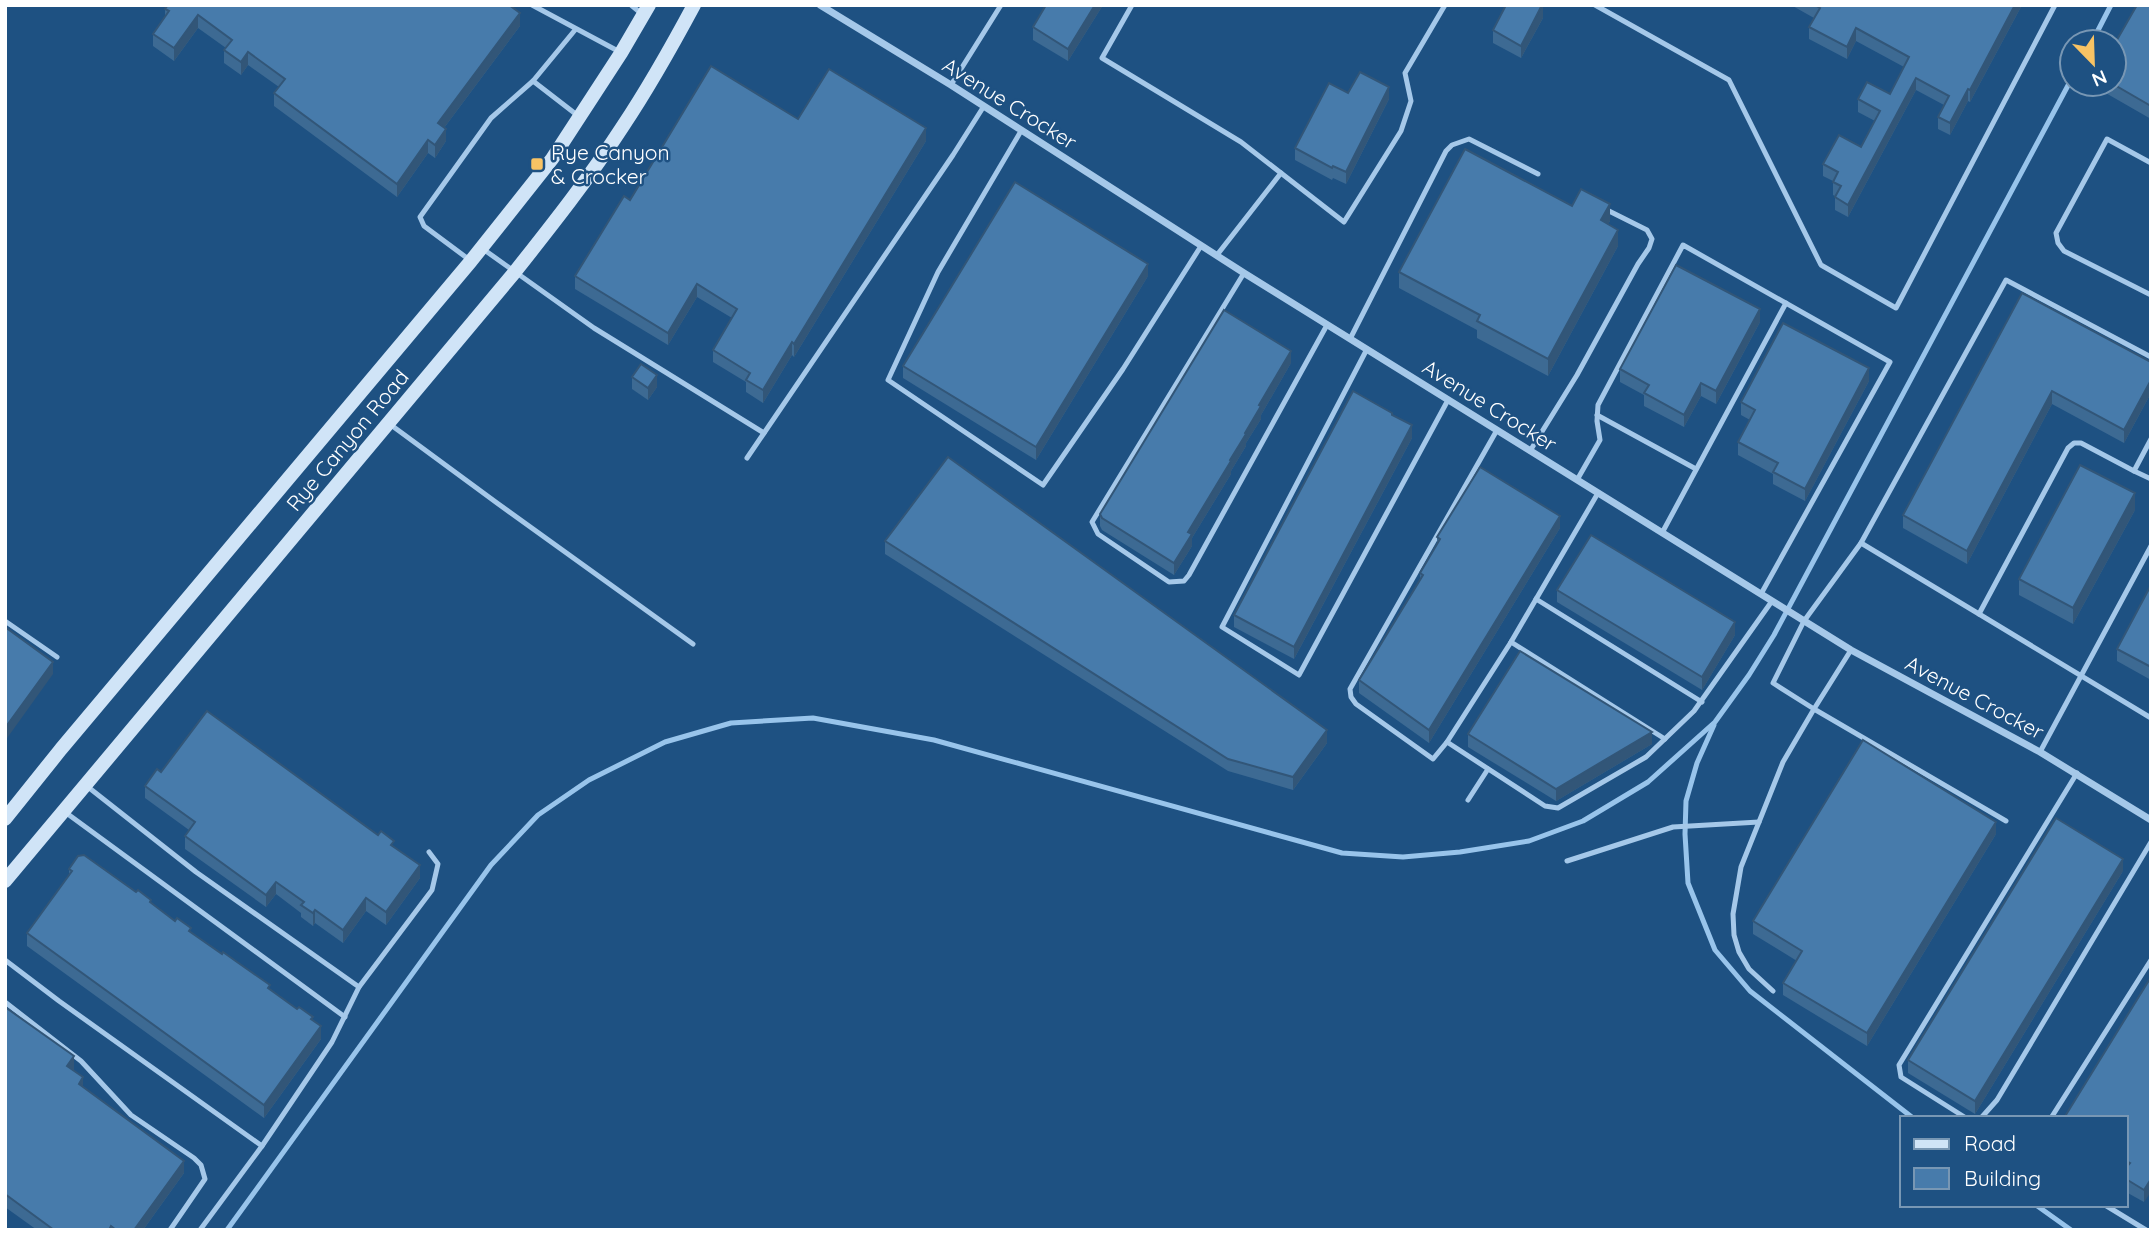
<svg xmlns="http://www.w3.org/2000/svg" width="2156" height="1235" viewBox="0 0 2156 1235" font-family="Quicksand,sans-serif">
<rect width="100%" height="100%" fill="#1e5182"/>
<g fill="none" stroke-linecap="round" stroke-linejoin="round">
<!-- stream -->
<g stroke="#98c4eb" stroke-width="5">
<path d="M2092 42 2111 5"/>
<path d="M1714 725 1697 763 1686 801 1685 834 1688 883 1715 950 1750 991 1913 1118"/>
<path d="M2036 1205 2071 1230"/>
<path d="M227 1230 491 865 538 815 589 780 665 742 731 723 813 718 934 740 1342 853 1403 857 1460 852 1529 841 1583 821 1648 782 1715 722 1749 675 1774 635 2072 78"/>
</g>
<!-- lane -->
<g stroke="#a5c8e9" stroke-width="5">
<path d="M532 5 618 51"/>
<path d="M631 5 642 14"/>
<path d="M1132 5 1102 58 1241 142 1344 222 1401 131 1411 101 1405 73 1445 5"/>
<path d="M1595 5 1729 80 1821 265 1896 308 2055 5"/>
<path d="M533 81 577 115"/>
<path d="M951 85 1001 5"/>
<path d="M1021 131 938 272 888 380 1043 485 1123 369 1201 246"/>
<path d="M2151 163 2107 139 2056 233 2058 243 2064 251 2151 295"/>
<path d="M483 249 594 328 764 433"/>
<path d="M1217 255 1281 173"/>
<path d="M471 261 424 226 420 217 491 118 533 81 575 30"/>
<path d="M1244 273 1092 522 1098 534 1169 582 1184 581 1189 575 1327 325"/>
<path d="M1350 339 1446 151 1452 145 1469 139 1538 174"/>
<path d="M1367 349 1222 627 1299 675 1448 400"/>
<path d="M1597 415 1696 469"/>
<path d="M391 425 497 503 693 644"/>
<path d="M1497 430 1350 689 1351 697 1356 704 1433 759 1447 742 1545 806 1558 808 1646 757 1694 711 1772 601"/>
<path d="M2151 439 2134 471 2151 479"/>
<path d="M1530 451 1577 375 1638 264 1649 248 1652 239 1647 230 1605 209"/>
<path d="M747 458 953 155 984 106"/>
<path d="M1577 480 1600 440 1597 421 1598 405 1683 245 1890 362 1761 594"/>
<path d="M1662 533 1786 303"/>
<path d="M1861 543 1979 614 2068 448 2074 443H2081L2134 471"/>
<path d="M1536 599 1702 702"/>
<path d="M1979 614 2151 718"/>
<path d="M5 621 57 657"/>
<path d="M1511 642 1665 739"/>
<path d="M1851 650 1814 709 2006 821"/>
<path d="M1447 742 1511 642 1598 493"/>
<path d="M2040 752 2151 546"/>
<path d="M88 787 196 872 359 987 332 1042 262 1146"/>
<path d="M1468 800 1488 769"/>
<path d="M65 812 345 1017"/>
<path d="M1567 861 1673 827 1759 822"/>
<path d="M5 960 59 1001 262 1146 200 1230"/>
<path d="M359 987 432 890 438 864 429 852"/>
<path d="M1773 991 1749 969 1739 952 1734 935 1733 914 1741 867 1783 762 1814 709 1773 683 1804 621 1861 543 2006 280 2151 357"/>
<path d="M5 1002 81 1061 131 1115 194 1158 201 1165 205 1179 170 1230"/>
<path d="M1966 1118 1901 1077 1899 1065 2077 773"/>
<path d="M1981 1118 1997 1100 2151 842"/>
<path d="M2051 1118 2151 960"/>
<path d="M2105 1205 2146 1230"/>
</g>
<!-- street -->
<path stroke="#a5c8e9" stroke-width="7" d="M820 5 951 85 1244 273 1851 650 2040 752 2151 820"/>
<!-- secondary -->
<g stroke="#d0e4f7" stroke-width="14">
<path d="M5 819 61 749 471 261 552 159 621 53 649 5"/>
<path d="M5 881 514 273C552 225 590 177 623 126 649 87 672 46 694 5"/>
</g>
</g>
<!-- wall -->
<g fill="#3d6a93">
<path d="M166 5H509L520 26 444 128 446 141 435 158 428 153 397 197 274 106V93L279 87 248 65 241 75 224 63V50L226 48 198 28 174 61 153 46V34L165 17V9L167 6Z"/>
<path d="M1046 5H1103L1068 61 1033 40V27Z"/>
<path d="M1791 5H2022L1970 102 1968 101 1950 135 1938 129V117L1944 105 1916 90 1848 217 1835 210V196L1833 195V181L1823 176V164L1861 147 1875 121 1858 112V99L1890 94 1904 67 1856 41 1847 59 1809 39V27L1814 18Z"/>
<path d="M2151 5V119L2097 88V84H2114Z"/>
<path d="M1543 18 1521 58 1493 43V30Z"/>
<path d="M1348 93 1389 99 1346 184 1333 178 1332 180 1295 160V148Z"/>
<path d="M798 119 926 141 794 357 792 355 763 403 746 392V382L713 362V350L732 318 697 297 668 345 575 289V276L630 200Z"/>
<path d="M1572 206 1610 221 1608 224 1618 246 1548 376 1477 338V330L1399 288V272Z"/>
<path d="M1148 276 1036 460 903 378V366Z"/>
<path d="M2022 293 2151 362V393L2124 443 2052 404 1967 564 1903 528V515Z"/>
<path d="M1760 322 1716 404 1701 396 1684 427 1644 406V395L1620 382V369Z"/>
<path d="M1291 363 1261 415V419L1246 443V446L1231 471V474L1192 538V546L1174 575 1102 530 1100 526V514Z"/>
<path d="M632 377 657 387 648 400 632 389Z"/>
<path d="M1869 381 1805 501 1773 484V474L1738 455V442L1750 420 1741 415V402Z"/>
<path d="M1392 415 1412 438 1294 659 1234 627V615Z"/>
<path d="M2135 510 2073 624 2019 595V579Z"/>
<path d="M1560 528 1429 743 1359 693V680L1420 580V573L1437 545V537Z"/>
<path d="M885 541 1327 743 1293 790 1228 771 885 554Z"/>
<path d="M2151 585V680L2117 661V649Z"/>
<path d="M1557 590 1735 635 1702 690 1557 602Z"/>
<path d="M1468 734 1652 744 1556 801 1468 747Z"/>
<path d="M161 772 394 847 420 878 386 925 366 911 343 943 315 923 313 926 301 917V913L276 894 266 907 185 849V836L189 830 145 798V786Z"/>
<path d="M1996 834 1867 1046 1783 995V983L1797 961 1753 934V921Z"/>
<path d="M69 869 151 904 313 1021 321 1039 264 1118 27 946V933L69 876Z"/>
<path d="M2123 871 1975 1114 1908 1073V1060Z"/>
<path d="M2151 977 2144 1202 2126 1192V1118Z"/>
<path d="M5 1007 74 1069 73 1070 83 1088 184 1173 143 1230H37L5 1207Z"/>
</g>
<!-- shaded-wall -->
<g fill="#325678">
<path d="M1095 5H1103L1068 61V49Z"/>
<path d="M1543 5V18L1521 58V46Z"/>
<path d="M2015 5H2022L1970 102V90Z"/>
<path d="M520 13V26L438 136V123Z"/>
<path d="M198 15V28L174 61V48Z"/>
<path d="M1856 28V41L1847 59V47Z"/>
<path d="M248 52V65L241 75V62Z"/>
<path d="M1916 78V90L1848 217V205Z"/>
<path d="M1389 87V99L1346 184V172Z"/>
<path d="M1968 89V101L1950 135V123Z"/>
<path d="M926 128V141L794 357V344Z"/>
<path d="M446 129V141L435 158V145Z"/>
<path d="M428 140V153L397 197V184Z"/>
<path d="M1610 204V221L1601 237V220Z"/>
<path d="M1618 230V246L1548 376V359Z"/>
<path d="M1148 264V276L1036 460V447Z"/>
<path d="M697 284V297L668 345V333Z"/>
<path d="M1760 309V322L1716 404V391Z"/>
<path d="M792 342V355L763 403V390Z"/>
<path d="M1291 351V363L1261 415V419L1246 443V446L1231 471V474L1192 538V546L1174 575V563L1188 532 1230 460 1259 405Z"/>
<path d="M1869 368V381L1805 501V489Z"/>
<path d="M657 375V387L648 400V388Z"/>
<path d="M2151 380V393L2124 443V430Z"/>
<path d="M1701 383V396L1684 427V415Z"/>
<path d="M2052 391V404L1967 564V551Z"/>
<path d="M1412 425V438L1294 659V647Z"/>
<path d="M2135 493V510L2073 624V608Z"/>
<path d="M1560 516V528L1429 743V730Z"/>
<path d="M1735 622V635L1702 690V677Z"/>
<path d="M53 662V674L5 741V728Z"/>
<path d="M1327 730V743L1293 790V777Z"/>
<path d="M1652 732V744L1556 801V789Z"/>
<path d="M1996 822V834L1867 1046V1033Z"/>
<path d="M2123 859V871L1975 1114V1101Z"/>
<path d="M420 865V878L386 925V912Z"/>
<path d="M276 882V894L266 907V895Z"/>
<path d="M366 898V911L343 943V930Z"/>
<path d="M315 910V923L313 926V913Z"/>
<path d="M321 1026V1039L264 1118V1105Z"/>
<path d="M74 1056V1069L67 1078V1066Z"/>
<path d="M83 1077V1090L79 1084Z"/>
<path d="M184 1161V1173L143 1230H134Z"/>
<path d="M2151 1179V1192L2144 1202V1190Z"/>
</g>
<!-- building -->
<g fill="#477bab" stroke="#325678" stroke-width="2">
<path d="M168 5H509L520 13 438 123 446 129 435 145 428 140 397 184 274 93 285 79 248 52 241 62 224 50 232 40 198 15 174 48 153 34 169 11 165 9Z"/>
<path d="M1046 5H1095L1068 49 1033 27Z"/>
<path d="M1506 5H1542L1521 46 1493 30Z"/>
<path d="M1815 5H2015L1970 90 1968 89 1950 123 1938 117 1949 96 1916 78 1848 205 1835 197 1841 186 1833 182 1838 172 1823 164 1839 135 1861 147 1880 111 1858 99 1867 82 1890 94 1909 57 1856 28 1847 47 1809 27 1820 8Z"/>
<path d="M2137 5H2151V106L2113 84H2114V45Z"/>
<path d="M711 66 798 119 829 69 926 128 794 344 792 342 763 390 746 380 750 373 713 350 737 309 697 284 668 333 575 276 624 196 630 200Z"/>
<path d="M1360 72 1389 87 1346 172 1333 166 1332 168 1295 148 1329 83 1348 93Z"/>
<path d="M1465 149 1572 206 1581 189 1610 204 1601 220 1618 230 1548 359 1477 321 1480 315 1399 272Z"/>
<path d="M1015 182 1148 264 1036 447 903 366Z"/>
<path d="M1676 265 1760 309 1716 391 1701 383 1684 415 1644 393 1649 385 1620 369Z"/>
<path d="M2022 293 2151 362V380L2124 430 2052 391 1967 551 1903 515Z"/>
<path d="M1224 310 1291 351 1259 405 1261 406 1245 433 1246 434 1230 460 1231 461 1188 532 1192 534 1174 563 1102 518 1100 514Z"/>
<path d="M1783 323 1869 368 1805 489 1773 472 1778 463 1738 442 1755 410 1741 402Z"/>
<path d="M641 364 657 375 648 388 632 377Z"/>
<path d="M1353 391 1392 413V415L1412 425 1294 647 1234 615Z"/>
<path d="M948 457 1327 730 1293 777 1228 759 885 541Z"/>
<path d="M2080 465 2135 493 2073 608 2019 579Z"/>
<path d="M1480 467 1560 516 1429 730 1359 680 1423 575 1420 573 1440 539 1437 537Z"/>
<path d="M1591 535 1735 622 1702 677 1557 590Z"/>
<path d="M2151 585V667L2117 649Z"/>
<path d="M5 627 53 662 5 728Z"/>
<path d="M1520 651 1652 732 1556 789 1468 734Z"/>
<path d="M207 711 378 835 381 831 394 841 391 845 420 865 386 912 366 898 343 930 315 910 313 913 301 905 304 902 276 882 266 895 185 836 195 822 145 786 157 769 161 772Z"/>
<path d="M1863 740 1996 822 1867 1033 1783 983 1802 951 1753 921Z"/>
<path d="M2056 818 2123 859 1975 1101 1908 1060Z"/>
<path d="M84 855 136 892 138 890 151 900 150 902 175 921 177 918 191 928 189 931 222 954 223 952 237 962 270 985 268 988 297 1009 299 1007 313 1017 311 1019 321 1026 264 1105 27 933 72 871 69 869 78 856Z"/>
<path d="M2151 977V1179L2144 1190 2126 1179V1168L2130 1163 2126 1161V1118H2064Z"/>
<path d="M5 1007 74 1056 67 1066 83 1077 79 1084 184 1161 134 1230H116L111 1226 109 1230H54L5 1194Z"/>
</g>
<!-- markers -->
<rect fill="#f8c364" stroke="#1e5182" stroke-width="2.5" x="530" y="157" width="14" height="14" rx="3.5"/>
<g text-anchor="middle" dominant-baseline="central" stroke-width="5" stroke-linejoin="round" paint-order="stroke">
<!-- street labels -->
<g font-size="21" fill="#fff" stroke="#1e5182">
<text transform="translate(1010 103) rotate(32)">Avenue Crocker</text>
<text transform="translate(1490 405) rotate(32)">Avenue Crocker</text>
<text transform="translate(347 440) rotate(-50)">Rye Canyon Road</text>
<text transform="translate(1975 697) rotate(28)">Avenue Crocker</text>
</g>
<!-- poi labels -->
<g font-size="21" fill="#fff" stroke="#1e5182" text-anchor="start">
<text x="551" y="152">Rye Canyon<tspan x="551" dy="24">&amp; Crocker</tspan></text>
</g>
</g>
<!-- border -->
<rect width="2156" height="1235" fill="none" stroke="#ffffff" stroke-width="14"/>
<!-- legend -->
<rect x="1900" y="1116" width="228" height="91" fill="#1e5182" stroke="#7897b4" stroke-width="2"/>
<rect x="1914" y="1139" width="35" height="10" fill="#d0e4f7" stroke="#7897b4" stroke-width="2"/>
<text x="1964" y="1151" font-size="21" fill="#ffffff">Road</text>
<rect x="1914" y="1168" width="35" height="21" fill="#477bab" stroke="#7897b4" stroke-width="2"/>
<text x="1964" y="1186" font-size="21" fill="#ffffff">Building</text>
<!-- north arrow -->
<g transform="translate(2093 63) rotate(157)"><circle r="33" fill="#1e5182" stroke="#7897b4" stroke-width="2"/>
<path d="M0-5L12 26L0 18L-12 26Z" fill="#f8c364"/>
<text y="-10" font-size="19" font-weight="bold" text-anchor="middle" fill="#ffffff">N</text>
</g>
</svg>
